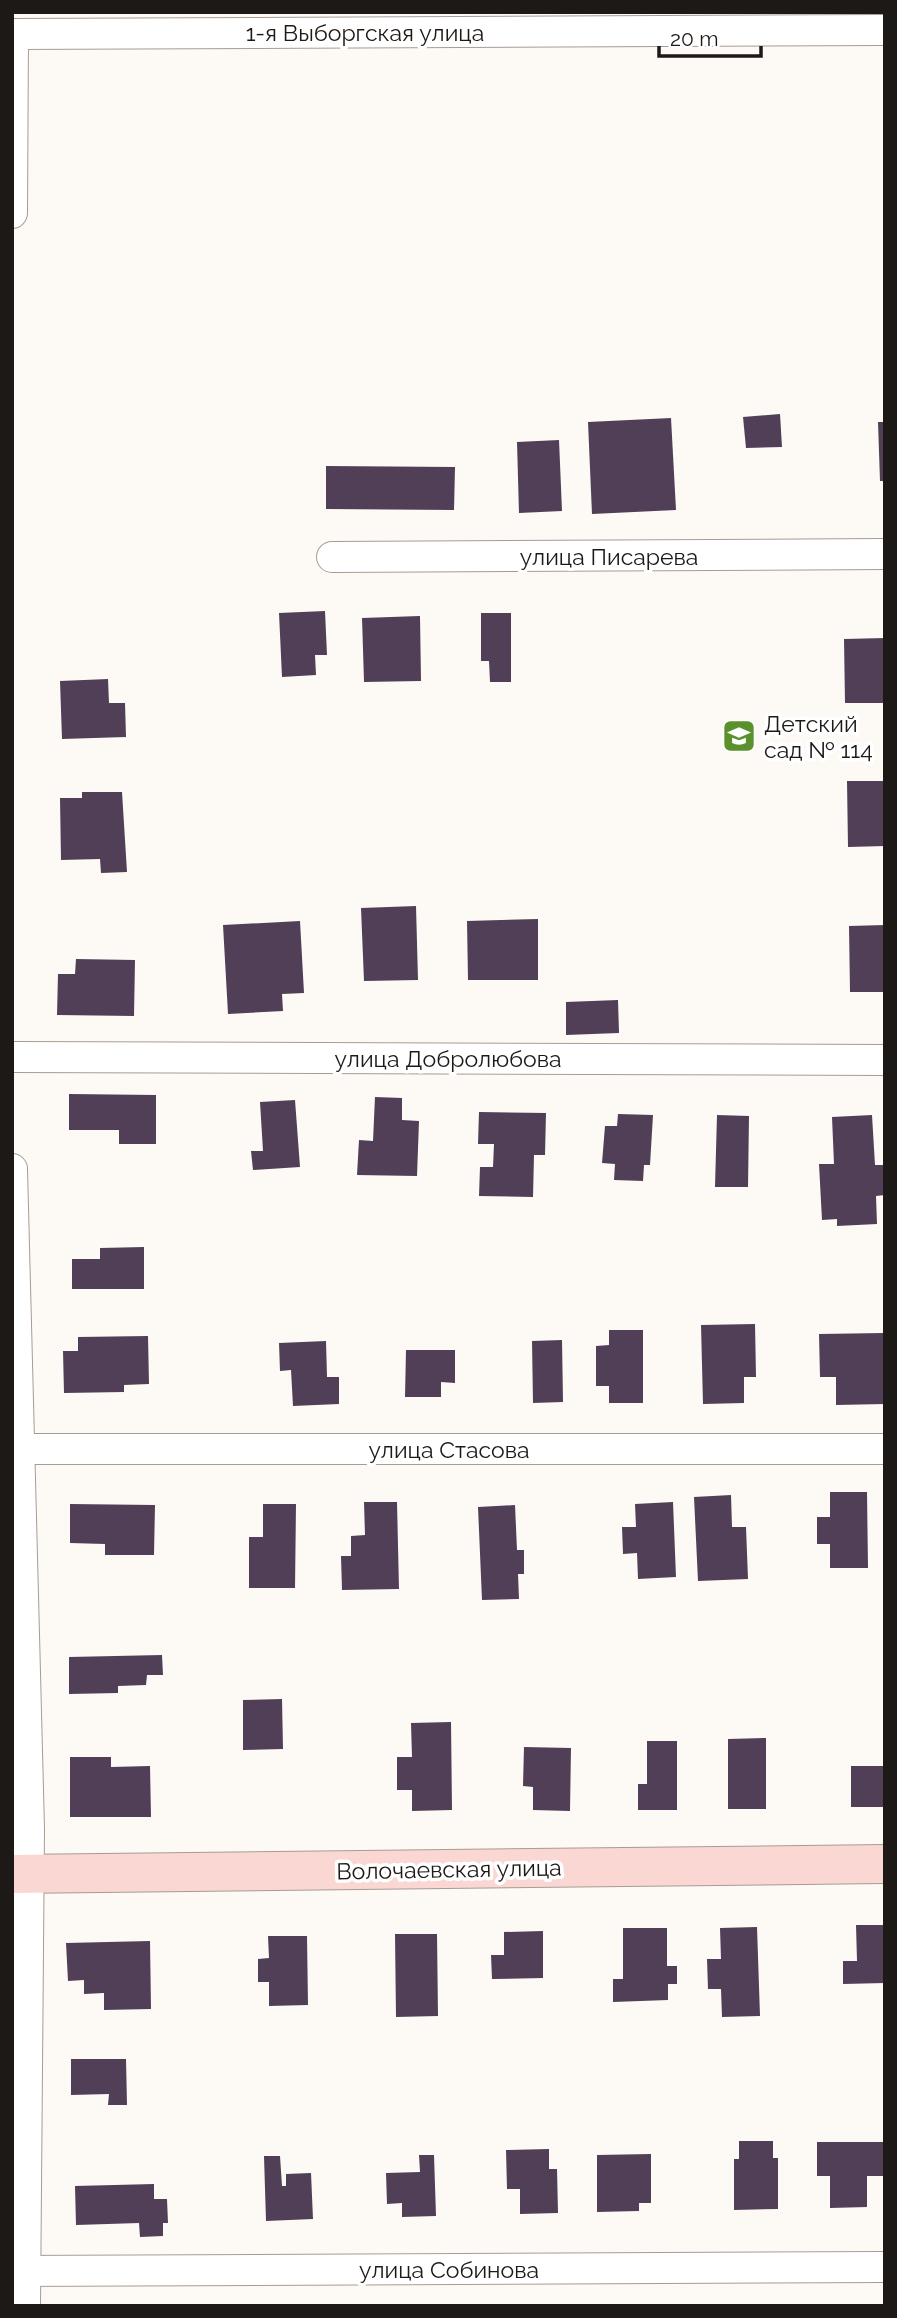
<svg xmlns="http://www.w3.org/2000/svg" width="897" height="2318" viewBox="0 0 897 2318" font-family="Raleway,sans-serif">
<rect width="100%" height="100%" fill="#fdf9f5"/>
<!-- building -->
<g fill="#503f56">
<path d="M780 414 782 447 746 448 743 417Z"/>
<path d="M671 418 676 510 592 514 588 422Z"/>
<path d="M878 422H885V481H880Z"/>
<path d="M559 440 562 511 519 513 517 442Z"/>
<path d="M326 466 455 467 454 510 326 509Z"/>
<path d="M325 611 327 655H315L316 675 282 677 279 613Z"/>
<path d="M481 613H511V682H490L489 661H481Z"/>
<path d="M420 616 421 681 364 682 362 618Z"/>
<path d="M885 638V703H845L844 639Z"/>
<path d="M108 679 109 703H125L126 737 62 739 60 681Z"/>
<path d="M847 781H885V846L848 847Z"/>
<path d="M82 792H122L127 872 101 873 100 859 61 860 60 798H82Z"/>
<path d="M416 906 418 980 364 981 361 908Z"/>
<path d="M538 919V980H468L467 921Z"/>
<path d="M300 921 304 993 282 994 283 1011 228 1014 223 925Z"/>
<path d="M885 925V992H850L849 926Z"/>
<path d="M76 959 135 960 134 1016 57 1015 58 974H75Z"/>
<path d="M618 1000 619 1033 566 1035V1002Z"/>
<path d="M69 1094 156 1095V1144H119V1130H69Z"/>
<path d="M375 1097 402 1098V1120L419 1121 417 1176 357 1175 359 1140 373 1141Z"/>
<path d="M295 1100 300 1167 253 1170 251 1151H263L260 1102Z"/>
<path d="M479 1112 546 1113 545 1155H534L533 1197 479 1196 480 1167H493L494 1144H478Z"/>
<path d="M618 1114 653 1115 650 1165H644L643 1181 614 1180 615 1164 602 1163 605 1126H617Z"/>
<path d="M717 1115 749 1116 748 1187H715Z"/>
<path d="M872 1115 875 1165H885V1195L876 1196 877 1224 837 1226V1219L822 1220 819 1164H834L832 1117Z"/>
<path d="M144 1247V1289H72V1259H100V1248Z"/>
<path d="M755 1324 756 1377H744V1403L703 1404 701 1325Z"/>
<path d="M609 1330H643V1403H609V1386H596V1346L609 1345Z"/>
<path d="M884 1333 885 1404 836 1405V1377H820L819 1334Z"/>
<path d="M148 1336 149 1384 124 1385V1392L64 1393 63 1351H78V1337Z"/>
<path d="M562 1340 563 1402 533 1403 532 1341Z"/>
<path d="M326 1341 327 1377H339V1404L293 1406 291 1370 280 1371 279 1343Z"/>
<path d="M406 1350H455V1383L441 1382V1397H405Z"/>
<path d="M830 1492H867L868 1568H830V1544H817V1517H830Z"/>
<path d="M731 1495 732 1527H746L748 1579 698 1581 694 1497Z"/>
<path d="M364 1502H397L399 1589 342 1590 341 1556H351V1536L365 1535Z"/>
<path d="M673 1502 676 1577 638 1579 637 1553 623 1554 622 1527H636L635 1504Z"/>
<path d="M70 1504 155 1505 154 1555H105V1544L70 1543Z"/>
<path d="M263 1504H296L295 1588H249V1537H263Z"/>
<path d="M515 1505 517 1550H524V1574H518L519 1599 482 1600 478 1507Z"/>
<path d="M162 1655 163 1675H147L146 1685 118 1686V1693L69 1694V1657Z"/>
<path d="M282 1699 283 1749 243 1750V1700Z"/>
<path d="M451 1722 452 1810 412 1811V1790H397V1757H412L411 1723Z"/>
<path d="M766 1738V1809H728V1739Z"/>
<path d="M647 1741H677V1810H638V1784H647Z"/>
<path d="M524 1747 571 1748 570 1811 533 1810V1787L523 1786Z"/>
<path d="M70 1757H111V1767L150 1766 151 1817H70Z"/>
<rect x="851" y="1766" width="34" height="41"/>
<path d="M856 1925H885V1983L843 1984V1961H857Z"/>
<path d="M757 1927 760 2016 722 2017 721 1989H708L707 1959H721L720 1928Z"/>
<path d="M623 1928H667V1966H677V1984H668V2000L613 2002V1979H623Z"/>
<path d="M543 1931V1978L492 1979 491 1955H504V1932Z"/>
<path d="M395 1934H437L438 2016 396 2017Z"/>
<path d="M268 1936H307L308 2005 269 2006V1982H258V1959L269 1958Z"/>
<path d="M150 1941 151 2009 104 2010V1993L84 1994V1980L68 1981 66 1943Z"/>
<path d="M71 2059H126L127 2105H108L109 2094 71 2095Z"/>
<path d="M739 2141H773V2158H778V2209L734 2210V2159H739Z"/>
<path d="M817 2142H884V2176H867V2207L830 2208V2176H817Z"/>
<path d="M549 2149V2169H557L558 2213 520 2214V2189H507L506 2150Z"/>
<path d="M651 2154V2203H639V2211L597 2212V2155Z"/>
<path d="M419 2155H434L436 2216 402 2217V2203L387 2204 386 2173 420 2172Z"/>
<path d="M264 2156H280L282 2186H286V2174L311 2173 313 2219 266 2221Z"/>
<path d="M154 2184V2199H167L168 2223H163V2236L140 2237 139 2223 76 2225 75 2186Z"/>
</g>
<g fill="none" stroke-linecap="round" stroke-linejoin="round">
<defs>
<g id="street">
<path d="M12 213 13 34 885 30"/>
<path d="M332 557 885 554"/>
<path d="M12 1057 885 1060"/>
<path d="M12 1169 29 1829 25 2306"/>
<path d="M12 1449H885"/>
<path d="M12 2271 885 2267"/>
</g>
<path id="secondary" d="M12 1874 885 1864"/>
</defs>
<!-- street casing -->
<use href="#street" stroke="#a79c94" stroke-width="32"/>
<!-- secondary casing -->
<use href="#secondary" stroke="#a79c94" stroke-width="40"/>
<!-- street -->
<use href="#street" stroke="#fff" stroke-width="30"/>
<!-- secondary -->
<use href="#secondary" stroke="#fad7d3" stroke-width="38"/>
</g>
<!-- icons -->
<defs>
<symbol id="school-square" viewBox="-11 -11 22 22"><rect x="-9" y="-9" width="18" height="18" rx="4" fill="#5b912c" stroke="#fff"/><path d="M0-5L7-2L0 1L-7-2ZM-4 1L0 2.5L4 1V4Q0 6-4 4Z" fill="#fff"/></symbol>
</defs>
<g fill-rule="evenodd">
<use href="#school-square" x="720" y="717" width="38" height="38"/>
</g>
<g text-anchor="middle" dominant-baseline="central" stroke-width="7" stroke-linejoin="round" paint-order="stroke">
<!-- street labels -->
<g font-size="23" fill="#1d1916" stroke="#fff">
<text x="365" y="32">1-я Выборгская улица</text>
<text x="609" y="556">улица Писарева</text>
<text x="448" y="1058">улица Добролюбова</text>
<text x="449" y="1449">улица Стасова</text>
<text transform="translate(449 1869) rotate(-1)">Волочаевская улица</text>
<text x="449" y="2269">улица Собинова</text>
</g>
<!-- poi labels -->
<g font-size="23" fill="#1d1916" stroke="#fff" text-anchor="start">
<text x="764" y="723">Детский<tspan x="764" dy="26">сад № 114</tspan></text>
</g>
</g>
<!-- border -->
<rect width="897" height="2318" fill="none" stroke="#1d1916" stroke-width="28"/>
<!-- scale -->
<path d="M659 46v10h102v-10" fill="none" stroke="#1d1916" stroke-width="3.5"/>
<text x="670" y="46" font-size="21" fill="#1d1916" stroke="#ffffff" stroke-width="5" paint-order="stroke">20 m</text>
</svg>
